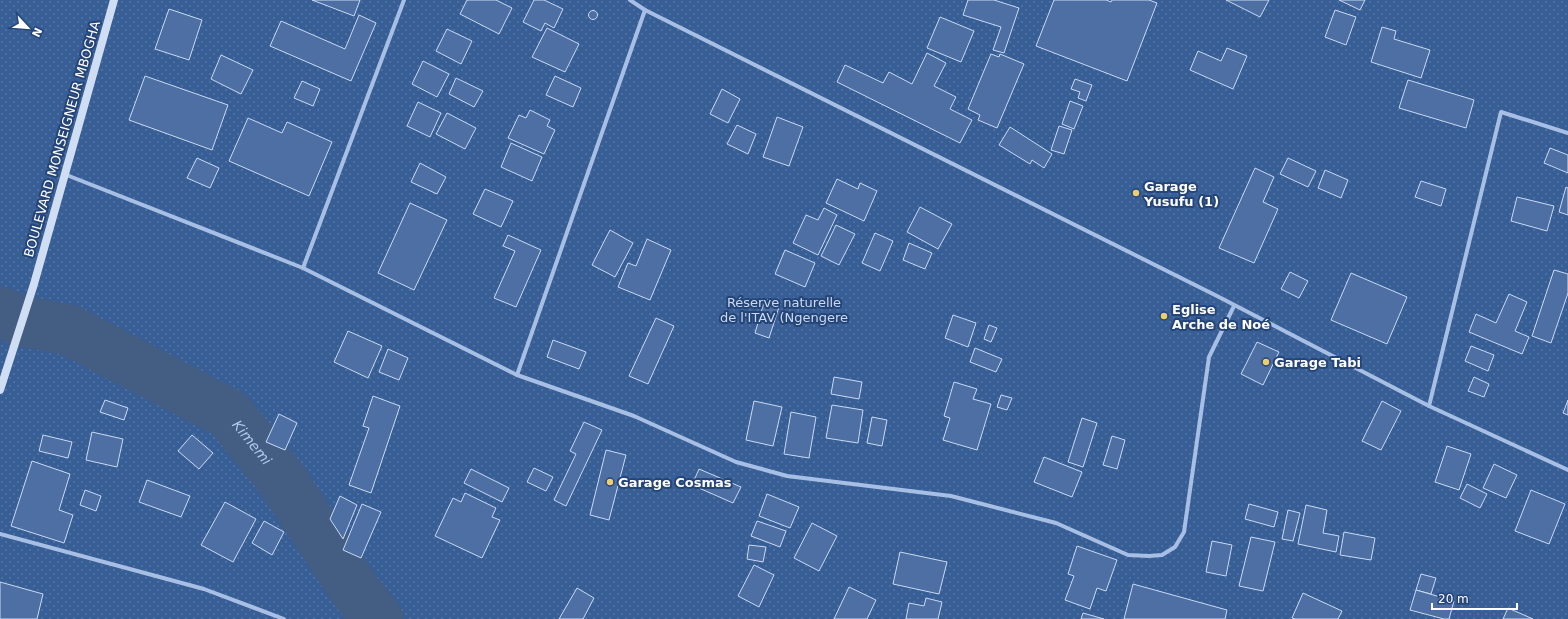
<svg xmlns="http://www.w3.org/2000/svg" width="1568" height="619" viewBox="0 0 1568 619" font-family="'DejaVu Sans',sans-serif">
<defs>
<pattern id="park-dots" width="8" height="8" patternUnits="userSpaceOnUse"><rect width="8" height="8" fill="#385e96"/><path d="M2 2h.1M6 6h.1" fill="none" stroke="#5676a6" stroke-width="1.8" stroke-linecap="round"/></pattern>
</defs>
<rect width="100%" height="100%" fill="#254579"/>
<!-- park -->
<rect fill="url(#park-dots)" x="0" y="0" width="1568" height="619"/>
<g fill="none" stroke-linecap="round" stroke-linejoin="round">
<!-- river -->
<path stroke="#445d82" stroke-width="51" id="s1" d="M0 312 21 321 69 330 229 414 280 477 355 590 378 619"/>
</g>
<!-- building -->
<g fill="#4d6fa3" stroke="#c9daf3">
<path d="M312 0H360L354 16Z"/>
<path d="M467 0H496L512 8 499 34 460 14Z"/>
<path d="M534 0H544L563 9 554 28 545 23 541 31 523 22Z"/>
<path d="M968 0H994L1019 8 1004 53 993 50 1001 27 963 15Z"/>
<path d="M1054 0H1106L1111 2 1112 0H1149L1157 3 1127 81 1036 46Z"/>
<path d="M1226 0H1269L1260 17Z"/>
<path d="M1339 0H1365L1360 10Z"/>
<path d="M169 9 202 20 189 60 155 49Z"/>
<path d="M1335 10 1356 17 1346 45 1325 37Z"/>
<circle cx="593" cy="15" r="4.5"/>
<path d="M359 15 376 23 351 81 270 46 281 21 345 49Z"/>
<path d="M940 17 974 31 961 62 927 48Z"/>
<path d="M1382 27 1396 31 1394 39 1430 50 1421 78 1371 62Z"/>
<path d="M547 28 579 44 565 72 532 57Z"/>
<path d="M447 29 472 41 461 64 436 51Z"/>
<path d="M1227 48 1247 56 1233 89 1190 70 1198 51 1221 61Z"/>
<path d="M927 53 946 63 934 86 956 97 950 109 972 120 960 143 837 82 845 65 883 83 889 72 912 84Z"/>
<path d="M991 54 999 57 1000 54 1024 64 997 128 978 120 980 115 968 109Z"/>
<path d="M221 55 253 70 241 94 211 79Z"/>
<path d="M423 61 449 74 437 97 412 84Z"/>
<path d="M145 76 228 105 212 150 129 120Z"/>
<path d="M555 76 581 88 573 107 546 95Z"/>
<path d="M456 78 483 91 474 107 449 94Z"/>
<path d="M1075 79 1092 85 1086 101 1078 98 1080 92 1071 89Z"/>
<path d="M1408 80 1474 100 1466 128 1399 108Z"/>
<path d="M302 81 320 89 313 106 294 98Z"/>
<path d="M722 89 740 99 728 123 710 114Z"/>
<path d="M1070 101 1083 106 1074 129 1062 124Z"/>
<path d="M418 102 441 113 430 137 407 126Z"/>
<path d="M530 110 550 120 547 126 555 130 544 154 508 138 519 115 526 118Z"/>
<path d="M447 113 476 128 465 149 436 134Z"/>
<path d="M777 117 803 127 789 166 763 157Z"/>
<path d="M248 118 282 133 287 122 332 142 309 196 229 161Z"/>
<path d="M737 125 756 134 748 154 727 144Z"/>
<path d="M1059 126 1072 130 1064 154 1051 150Z"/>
<path d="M1010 127 1052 154 1044 168 1032 160 1030 164 999 145Z"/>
<path d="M511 143 542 157 532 181 501 167Z"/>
<path d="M1550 148 1568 155V173L1544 163Z"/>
<path d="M197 158 219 168 210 188 187 178Z"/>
<path d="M1288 158 1316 171 1308 187 1280 174Z"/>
<path d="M420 163 446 177 437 194 411 182Z"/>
<path d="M1255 168 1274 177 1263 202 1278 209 1254 263 1219 248Z"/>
<path d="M1325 170 1348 180 1341 198 1318 188Z"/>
<path d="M837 179 858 189 860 183 877 191 864 221 826 203Z"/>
<path d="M1421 181 1446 189 1441 206 1415 197Z"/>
<path d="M1566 187 1568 188V215L1559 212Z"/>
<path d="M485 189 513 201 501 227 473 214Z"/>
<path d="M1517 197 1554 206 1547 231 1511 221Z"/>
<path d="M410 203 447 220 414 290 378 273Z"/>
<path d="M920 207 952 224 938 249 907 232Z"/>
<path d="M824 208 837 215 818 255 793 243 806 215 818 220Z"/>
<path d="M836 225 855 234 839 265 821 256Z"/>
<path d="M610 230 633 243 615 277 592 265Z"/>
<path d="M875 233 893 241 880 271 862 263Z"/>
<path d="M508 235 541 250 516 307 494 298 515 251 503 246Z"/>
<path d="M647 239 671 250 650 300 618 287 628 263 636 266Z"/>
<path d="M909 243 932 253 925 269 903 260Z"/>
<path d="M785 250 815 263 805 287 775 274Z"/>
<path d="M1554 270 1568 274V293L1551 343 1532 336Z"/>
<path d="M1290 272 1308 281 1299 298 1281 289Z"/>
<path d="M1351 273 1407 297 1387 344 1331 320Z"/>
<path d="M1509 294 1527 302 1515 331 1529 337 1522 354 1469 332 1476 314 1496 323Z"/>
<path d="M765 299 780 304 769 338 755 333Z"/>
<path d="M953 315 976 323 968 347 945 338Z"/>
<path d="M656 318 674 326 648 384 629 376Z"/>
<path d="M989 325 997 328 991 342 984 339Z"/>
<path d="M348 331 382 346 368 378 334 362Z"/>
<path d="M553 340 586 352 579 369 547 357Z"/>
<path d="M1257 342 1279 352 1263 385 1241 374Z"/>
<path d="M1471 346 1494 355 1488 371 1465 361Z"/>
<path d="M975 348 1002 359 996 372 970 362Z"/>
<path d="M388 349 408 358 399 380 379 372Z"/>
<path d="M834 377 862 382 859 399 831 394Z"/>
<path d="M1474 377 1489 384 1484 397 1468 391Z"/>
<path d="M954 382 977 389 973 399 991 404 977 450 943 440 950 418 944 416Z"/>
<path d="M1001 395 1012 398 1007 410 997 407Z"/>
<path d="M373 396 400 406 371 493 349 485 369 428 363 426Z"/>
<path d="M105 400 128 408 124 420 100 412Z"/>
<path d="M1568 400V415L1563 413Z"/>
<path d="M754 401 782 407 773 446 746 440Z"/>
<path d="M1382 401 1401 411 1381 450 1362 441Z"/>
<path d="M832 405 863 410 858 443 826 438Z"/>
<path d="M791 412 816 417 809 458 784 454Z"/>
<path d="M279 414 297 423 285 450 266 442Z"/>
<path d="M872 417 887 420 882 446 867 443Z"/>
<path d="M1082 418 1097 423 1083 467 1068 462Z"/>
<path d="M584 422 602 430 566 506 554 500 576 454 570 451Z"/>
<path d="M92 432 123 439 117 467 86 460Z"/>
<path d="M43 435 72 442 68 458 39 451Z"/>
<path d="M192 435 213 453 199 469 178 451Z"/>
<path d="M1112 436 1125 440 1117 469 1103 465Z"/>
<path d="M1447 446 1471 454 1459 490 1435 482Z"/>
<path d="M606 450 626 455 609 520 590 515Z"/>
<path d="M1044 457 1082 472 1072 497 1034 482Z"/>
<path d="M32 461 70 474 59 510 73 515 64 543 11 526Z"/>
<path d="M1494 464 1517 475 1506 498 1483 488Z"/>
<path d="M534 468 553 477 546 491 527 482Z"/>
<path d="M471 469 509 488 502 502 464 483Z"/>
<path d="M699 469 741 487 733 503 692 485Z"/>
<path d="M147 480 190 496 181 517 139 502Z"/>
<path d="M1467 484 1487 494 1480 508 1460 498Z"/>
<path d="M85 490 101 496 96 511 80 505Z"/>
<path d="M1531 490 1565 504 1549 544 1515 531Z"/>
<path d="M465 493 496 508 492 517 500 520 482 558 435 536 453 498 461 502Z"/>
<path d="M767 494 799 507 790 528 759 516Z"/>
<path d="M340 496 357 505 343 539 330 519Z"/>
<path d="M225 502 256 519 233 562 201 545Z"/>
<path d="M362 504 381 512 361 558 343 550Z"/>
<path d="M1249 504 1278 512 1274 527 1245 519Z"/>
<path d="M1306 505 1327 510 1323 533 1339 536 1336 552 1298 544Z"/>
<path d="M1288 510 1300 513 1293 541 1282 539Z"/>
<path d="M264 521 284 532 272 555 252 543Z"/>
<path d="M757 521 786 531 780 547 751 536Z"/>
<path d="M812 523 837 536 819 571 794 558Z"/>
<path d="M1344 532 1375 538 1371 560 1340 555Z"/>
<path d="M1251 537 1275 542 1263 591 1239 586Z"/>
<path d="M1212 541 1232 545 1226 576 1206 572Z"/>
<path d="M749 545 766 547 763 562 747 559Z"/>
<path d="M1077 546 1117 560 1106 591 1097 588 1090 609 1065 600 1074 576 1068 574Z"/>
<path d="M900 552 947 562 939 594 893 584Z"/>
<path d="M754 565 774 575 759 607 738 596Z"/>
<path d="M1421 574 1436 578 1431 594 1416 590Z"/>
<path d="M0 582 43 594 37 619H0Z"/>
<path d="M1133 584 1227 610 1225 619H1124Z"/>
<path d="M849 587 876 600 867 619H834Z"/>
<path d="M577 588 594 598 583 619H559Z"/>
<path d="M1416 590 1454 601 1449 619H1444L1410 610Z"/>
<path d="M1303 593 1342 611 1338 619H1295L1292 618Z"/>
<path d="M926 598 942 602 938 619H906L909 603 924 606Z"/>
<path d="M1508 608 1533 619H1503Z"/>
<path d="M1083 613 1104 619H1081Z"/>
</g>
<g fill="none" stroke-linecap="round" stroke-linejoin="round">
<!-- street -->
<g stroke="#a7bfe4" stroke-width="4">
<path d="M630 0 645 10 1217 296 1429 406 1568 470"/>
<path d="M64 174 303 268 517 375 634 416 736 462 787 476 951 496 1056 523 1128 555 1149 556 1162 555 1175 547 1184 532 1209 357 1234 306"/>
<path d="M303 268 404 0"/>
<path d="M517 375 645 10"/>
<path d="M1429 406 1501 112 1568 133"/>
<path d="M0 534 204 589 284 619"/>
</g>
<!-- secondary -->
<path stroke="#d0def4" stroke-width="8" d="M0 390 34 284 114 0"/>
</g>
<!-- markers -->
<g fill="#edce6c" stroke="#254579" stroke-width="1.5">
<circle cx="1136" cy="193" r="4"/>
<circle cx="1164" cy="316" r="4"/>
<circle cx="1266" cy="362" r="4"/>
<circle cx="610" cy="482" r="4"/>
</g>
<g text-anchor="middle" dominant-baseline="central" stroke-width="4" stroke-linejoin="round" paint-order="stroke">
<!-- street labels -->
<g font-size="13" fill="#fff" stroke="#254579">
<text transform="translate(62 139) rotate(-74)">BOULEVARD MONSEIGNEUR MBOGHA</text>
</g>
<!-- poi labels -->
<g font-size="13" font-weight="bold" fill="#fff" stroke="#254579" text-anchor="start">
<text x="1144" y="186">Garage<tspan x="1144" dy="15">Yusufu (1)</tspan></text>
<text x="1172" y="309">Eglise<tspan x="1172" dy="15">Arche de Noé</tspan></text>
<text x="1274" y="362">Garage Tabi</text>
<text x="618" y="482">Garage Cosmas</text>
</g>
<!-- park labels -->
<g font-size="13" fill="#c9daf3" stroke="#254579">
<text x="784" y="302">Réserve naturelle<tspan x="784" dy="15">de l'ITAV (Ngengere</tspan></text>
</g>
<!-- water labels -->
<g font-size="14" font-style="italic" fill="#b2caec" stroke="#254579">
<text stroke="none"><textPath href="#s1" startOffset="289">Kimemi</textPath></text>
</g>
</g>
<!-- north arrow -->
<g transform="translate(28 28) rotate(116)" stroke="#254579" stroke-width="3" paint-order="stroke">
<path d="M0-3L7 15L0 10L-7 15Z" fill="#ffffff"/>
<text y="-6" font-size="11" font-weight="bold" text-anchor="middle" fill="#ffffff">N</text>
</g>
<!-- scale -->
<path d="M1432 603v6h85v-6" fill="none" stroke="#ffffff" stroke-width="2"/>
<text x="1438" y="603" font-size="12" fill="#ffffff" stroke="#254579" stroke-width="3" paint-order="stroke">20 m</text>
</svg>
